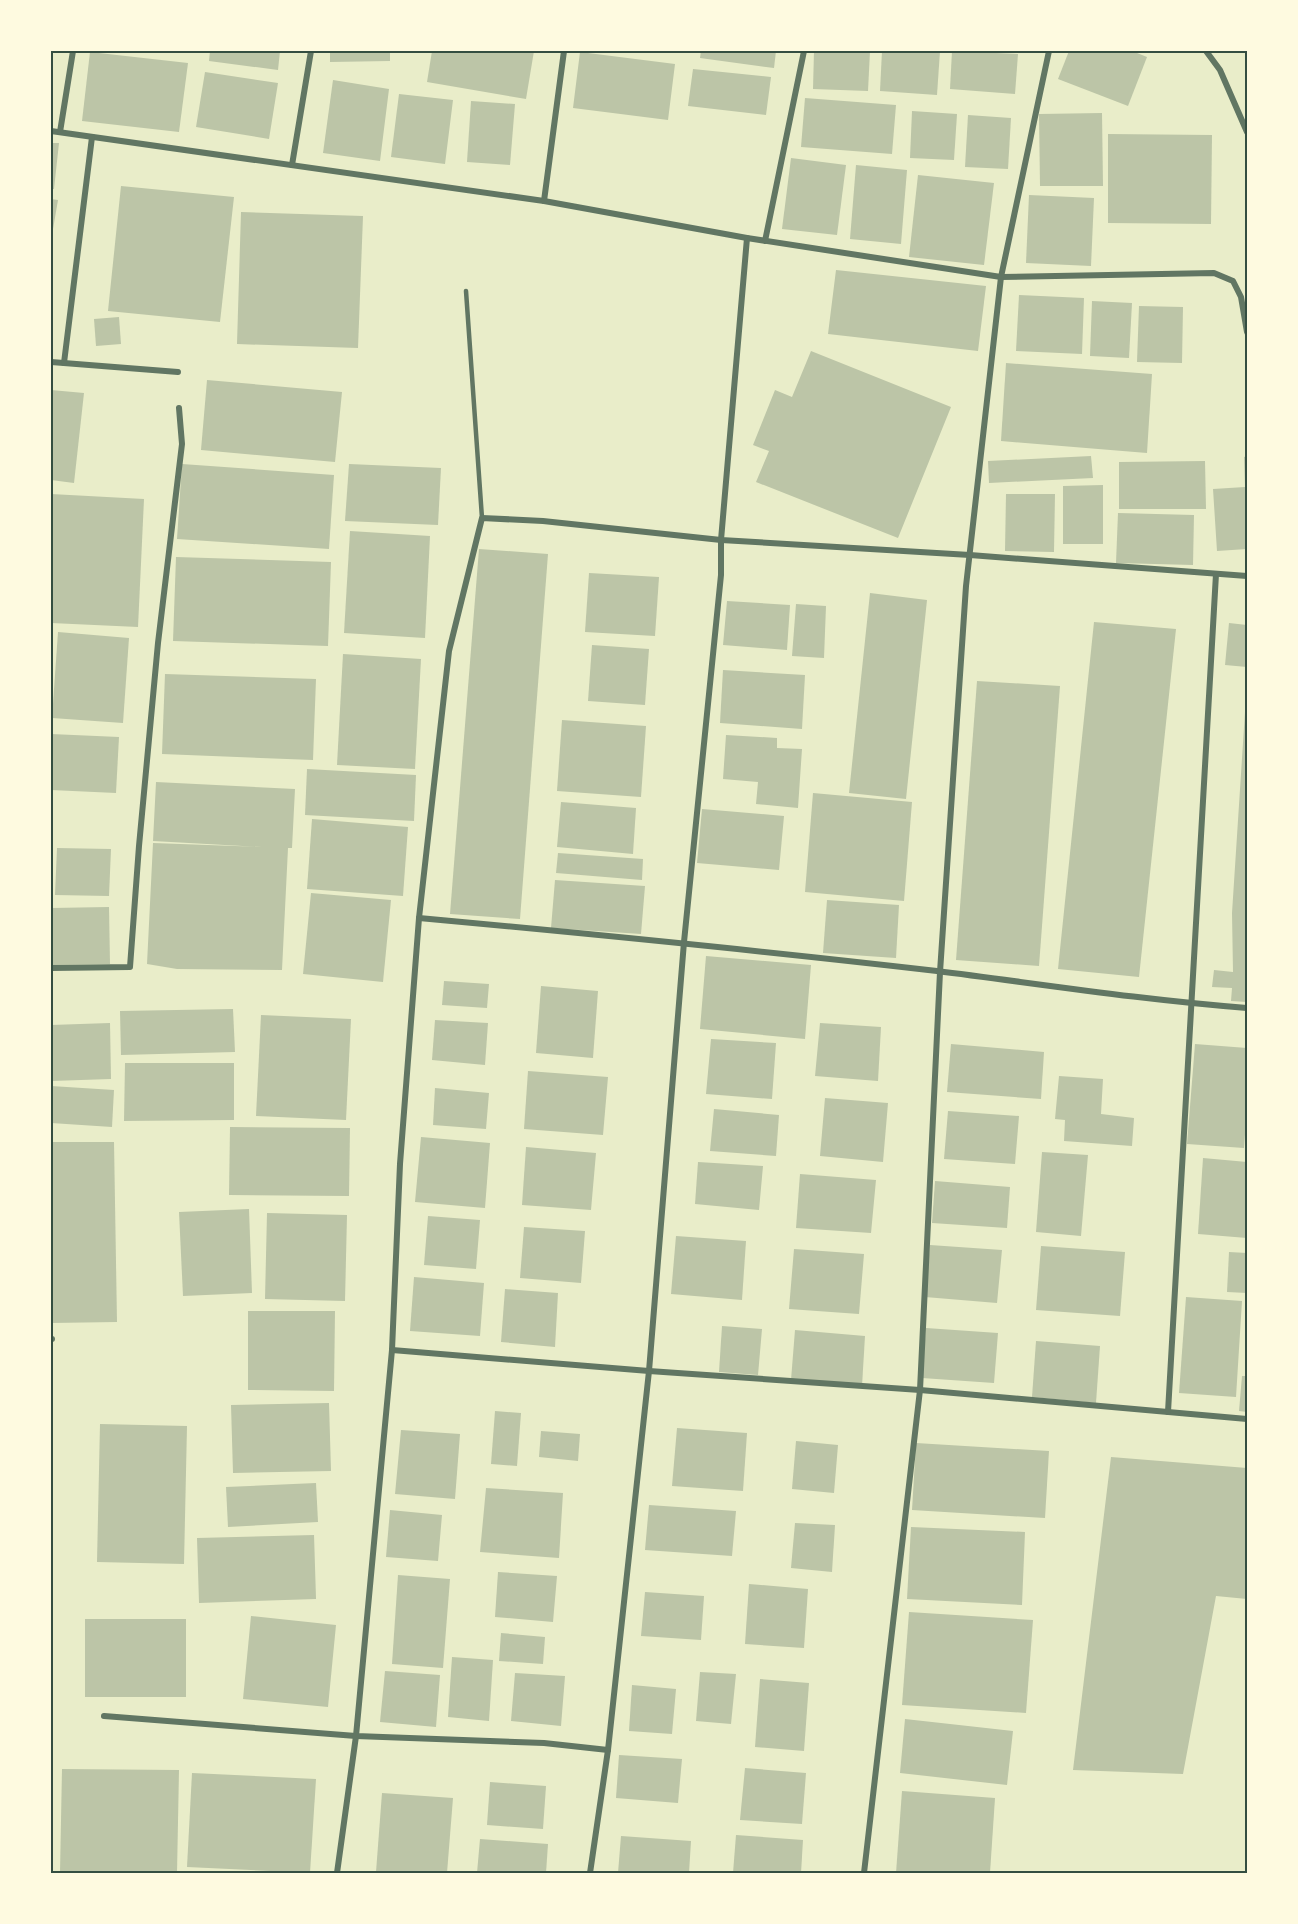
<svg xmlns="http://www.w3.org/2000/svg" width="1298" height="1924" viewBox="0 0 1298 1924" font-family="Poppins,sans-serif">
<rect width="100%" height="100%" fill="#e9edc9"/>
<!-- building -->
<g fill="#bcc5a7">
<path d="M210 51H280L278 70 209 61Z"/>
<path d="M330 51H390V61L330 62Z"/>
<path d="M432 51H534L526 99 427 82Z"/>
<path d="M701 51H776L774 68 700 58Z"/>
<path d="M814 51H870L868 91 813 89Z"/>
<path d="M882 51H940L937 95 880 91Z"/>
<path d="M952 51 1018 54 1015 94 950 89Z"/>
<path d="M1069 51H1132L1147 57 1128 106 1058 79Z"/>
<path d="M90 52 188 63 179 132 82 121Z"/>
<path d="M580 52 675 64 668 120 573 108Z"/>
<path d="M693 69 771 77 766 115 688 106Z"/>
<path d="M205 72 278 83 269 139 196 127Z"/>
<path d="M333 80 389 89 380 161 323 153Z"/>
<path d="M399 94 453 100 445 164 391 157Z"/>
<path d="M805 98 896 105 892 154 801 147Z"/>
<path d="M471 101 515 104 510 165 467 162Z"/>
<path d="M912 111 957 114 954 160 910 158Z"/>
<path d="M1102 113 1103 186H1040L1039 114Z"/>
<path d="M968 115 1011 118 1008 169 965 167Z"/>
<path d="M1108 134 1212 135 1211 224 1108 223Z"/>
<path d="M51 143H59L54 189H51Z"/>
<path d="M791 158 846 165 837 235 782 229Z"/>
<path d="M856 165 907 170 901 244 850 239Z"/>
<path d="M918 175 994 183 984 265 909 257Z"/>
<path d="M121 186 234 197 220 322 108 311Z"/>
<path d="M1029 195 1094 198 1091 266 1026 263Z"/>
<path d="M51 199 58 200 52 235H51Z"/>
<path d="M241 212 363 216 358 348 237 344Z"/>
<path d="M836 270 986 286 978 351 828 334Z"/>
<path d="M1019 295 1084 298 1082 354 1016 351Z"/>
<path d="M1092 301 1132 303 1129 358 1090 356Z"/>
<path d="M1139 306 1183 307 1182 363 1137 362Z"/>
<path d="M119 317 121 344 96 346 94 319Z"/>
<path d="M811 351 951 407 898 538 756 482 769 451 753 445 775 390 792 397Z"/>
<path d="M1006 363 1152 374 1147 453 1001 441Z"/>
<path d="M207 380 342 392 335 462 201 450Z"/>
<path d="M51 390 84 393 74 483 51 480Z"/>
<path d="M1091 456 1093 478 989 483 988 461Z"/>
<path d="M1247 456V549L1217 551 1213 489 1245 487 1244 457Z"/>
<path d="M1205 461 1206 509H1119V462Z"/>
<path d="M182 464 334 475 329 549 177 539Z"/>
<path d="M349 464 441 468 438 525 345 521Z"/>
<path d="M1103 485V544H1063V486Z"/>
<path d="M51 494 144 499 138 627 51 623Z"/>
<path d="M1006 494H1055L1054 552 1005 551Z"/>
<path d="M1118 513 1194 515 1193 565 1116 563Z"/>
<path d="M350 531 430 536 425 638 344 633Z"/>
<path d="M479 549 548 554 520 919 450 914Z"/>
<path d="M176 557 331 562 328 646 173 641Z"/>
<path d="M589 573 659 577 655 636 585 632Z"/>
<path d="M870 593 927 600 906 799 849 793Z"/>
<path d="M727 601 790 605 787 650 723 645Z"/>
<path d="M796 604 826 606 824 658 792 656Z"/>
<path d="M1094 622 1176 629 1139 977 1058 969Z"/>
<path d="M1229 623 1247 625V667L1225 665Z"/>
<path d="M58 632 129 638 123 723 52 718Z"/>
<path d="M592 645 649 649 645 705 588 701Z"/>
<path d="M343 654 421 659 415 769 337 765Z"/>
<path d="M723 670 805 675 802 729 720 723Z"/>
<path d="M165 674 316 679 313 760 162 754Z"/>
<path d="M977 681 1060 686 1039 966 956 960Z"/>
<path d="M1245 712H1247V1002L1231 1001 1232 988 1212 987 1214 970 1233 972 1232 913Z"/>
<path d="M562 720 646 726 641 797 557 791Z"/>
<path d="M51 734 119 737 116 793 51 790Z"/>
<path d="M726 735 777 738V748L802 749 798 808 756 804 758 782 723 779Z"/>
<path d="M307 769 416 775 414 821 305 815Z"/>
<path d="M156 782 295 789 292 848H288L282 970 177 969 147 964 153 843 262 847 153 841Z"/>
<path d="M813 793 912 802 904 901 805 892Z"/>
<path d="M561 802 636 808 633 854 557 847Z"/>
<path d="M702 809 784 816 779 870 697 863Z"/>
<path d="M312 819 408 827 403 896 307 889Z"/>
<path d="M57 848 111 849 109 896 55 895Z"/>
<path d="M558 853 643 859 642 880 556 873Z"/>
<path d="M555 880 645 886 641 934 551 928Z"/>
<path d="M311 893 391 900 383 982 303 974Z"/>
<path d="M827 900 899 905 896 958 823 953Z"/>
<path d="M109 907 110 964 51 965V908Z"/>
<path d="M706 956 811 965 805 1039 700 1029Z"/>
<path d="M444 981 489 984 487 1008 442 1005Z"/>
<path d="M541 986 598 991 593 1058 536 1053Z"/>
<path d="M233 1009 235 1052 121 1055 120 1011Z"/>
<path d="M261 1015 351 1019 346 1120 256 1116Z"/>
<path d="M435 1020 488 1023 485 1065 432 1060Z"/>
<path d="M110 1023 111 1079 51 1081V1025Z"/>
<path d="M820 1023 881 1027 878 1081 815 1076Z"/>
<path d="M711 1039 776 1043 772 1099 706 1094Z"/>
<path d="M951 1044 1044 1052 1041 1099 947 1092Z"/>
<path d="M1195 1044 1247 1048V1108L1244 1148 1187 1144Z"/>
<path d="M125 1063H234V1120L124 1121Z"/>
<path d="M528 1071 608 1077 603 1135 524 1129Z"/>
<path d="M1059 1076 1103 1079 1101 1114 1134 1118 1132 1146 1064 1141 1065 1120 1055 1119Z"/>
<path d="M51 1086 114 1090 112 1127 51 1123Z"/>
<path d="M435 1088 489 1093 486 1129 433 1125Z"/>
<path d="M825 1098 888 1103 883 1162 820 1156Z"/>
<path d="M714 1109 779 1115 776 1156 710 1151Z"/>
<path d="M948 1111 1019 1116 1015 1164 944 1159Z"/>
<path d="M230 1127 350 1128 349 1196 229 1195Z"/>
<path d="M421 1137 490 1143 485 1208 415 1202Z"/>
<path d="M51 1142H114L117 1322 51 1323Z"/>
<path d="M526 1147 596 1153 591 1210 522 1205Z"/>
<path d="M1042 1152 1088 1155 1081 1236 1036 1232Z"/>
<path d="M1203 1158 1247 1162V1238L1198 1234Z"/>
<path d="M698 1162 763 1166 759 1210 695 1204Z"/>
<path d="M800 1174 876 1180 871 1233 796 1228Z"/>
<path d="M935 1181 1010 1187 1007 1228 932 1223Z"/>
<path d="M249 1209 252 1293 183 1296 179 1212Z"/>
<path d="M267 1213 347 1215 345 1301 265 1299Z"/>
<path d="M428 1216 480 1220 476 1269 424 1265Z"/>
<path d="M524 1227 585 1231 581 1283 520 1278Z"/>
<path d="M676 1236 746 1241 742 1300 671 1294Z"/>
<path d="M930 1245 1002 1250 997 1303 925 1297Z"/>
<path d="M1041 1246 1125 1252 1120 1316 1036 1310Z"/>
<path d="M794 1249 864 1254 859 1314 789 1309Z"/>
<path d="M1229 1252 1247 1253V1293L1227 1292Z"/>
<path d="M414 1277 484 1283 480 1336 410 1331Z"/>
<path d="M505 1289 558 1293 555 1347 501 1342Z"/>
<path d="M1186 1297 1242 1301 1236 1397 1179 1393Z"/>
<path d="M248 1311H335L334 1391 248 1390Z"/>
<path d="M722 1326 762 1329 758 1375 719 1372Z"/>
<path d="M926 1328 998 1333 994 1383 922 1378Z"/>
<path d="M795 1330 865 1336 862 1386 791 1380Z"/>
<path d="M1036 1341 1100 1346 1096 1403 1032 1397Z"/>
<path d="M1242 1376H1247V1412L1239 1411Z"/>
<path d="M329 1403 331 1471 233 1473 231 1405Z"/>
<path d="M495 1411 521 1413 517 1466 491 1464Z"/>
<path d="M100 1424 187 1426 184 1564 97 1562Z"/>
<path d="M677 1428 747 1433 743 1491 672 1486Z"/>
<path d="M401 1430 460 1434 455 1499 395 1494Z"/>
<path d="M541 1431 580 1434 578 1461 539 1457Z"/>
<path d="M796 1441 838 1445 834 1493 792 1489Z"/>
<path d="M916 1443 1049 1451 1045 1518 912 1510Z"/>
<path d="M1111 1457 1247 1468V1599L1216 1596 1183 1774 1073 1770Z"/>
<path d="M316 1483 318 1522 228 1527 226 1487Z"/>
<path d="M486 1488 563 1493 559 1558 480 1552Z"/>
<path d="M649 1505 736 1511 732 1556 645 1550Z"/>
<path d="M390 1510 442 1515 438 1561 386 1557Z"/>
<path d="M795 1523 835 1525 832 1572 791 1568Z"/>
<path d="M911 1527 1025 1532 1022 1605 907 1599Z"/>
<path d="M314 1535 316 1599 199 1603 197 1538Z"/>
<path d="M498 1572 557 1576 553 1622 495 1617Z"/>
<path d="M398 1575 450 1579 443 1668 392 1664Z"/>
<path d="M749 1584 808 1589 804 1648 745 1644Z"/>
<path d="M645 1592 704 1596 701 1640 641 1636Z"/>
<path d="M909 1612 1033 1620 1026 1713 902 1705Z"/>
<path d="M251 1616 336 1625 328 1707 243 1699Z"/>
<rect x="85" y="1619" width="101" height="78"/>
<path d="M501 1633 545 1637 543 1664 499 1661Z"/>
<path d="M452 1657 493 1660 489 1721 448 1717Z"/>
<path d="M385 1671 440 1675 436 1727 380 1722Z"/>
<path d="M700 1672 736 1674 731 1724 696 1721Z"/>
<path d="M515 1673 565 1676 561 1726 511 1721Z"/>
<path d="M760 1679 809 1683 804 1751 755 1747Z"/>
<path d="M632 1685 676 1689 672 1734 629 1731Z"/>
<path d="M905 1719 1013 1731 1007 1785 900 1773Z"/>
<path d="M619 1755 682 1759 678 1803 616 1798Z"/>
<path d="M745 1768 806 1773 802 1824 740 1820Z"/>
<path d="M62 1769 179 1770 177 1873H60Z"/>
<path d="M192 1773 316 1779 310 1873 187 1867Z"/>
<path d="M490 1782 546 1786 543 1829 487 1825Z"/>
<path d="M902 1791 995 1798 990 1873H896Z"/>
<path d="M382 1793 453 1798 447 1873 376 1872Z"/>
<path d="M736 1835 803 1840 801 1873H733Z"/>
<path d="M621 1836 691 1841 689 1873H618Z"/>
<path d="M480 1839 548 1844 546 1873H477Z"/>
</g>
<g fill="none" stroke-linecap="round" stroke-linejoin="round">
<!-- service -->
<path stroke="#617663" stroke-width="4.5" d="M466 291 482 518"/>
<!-- minor -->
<g stroke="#617663" stroke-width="6">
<path d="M1206 51 1220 70 1247 132"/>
<path d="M51 131 544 201 747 238 1001 277 1214 273 1233 281 1241 297 1247 332"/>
<path d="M60 132 73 51"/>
<path d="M292 165 311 51"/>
<path d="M544 201 564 51"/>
<path d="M765 241 804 51"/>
<path d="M51 362 178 372"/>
<path d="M64 363 92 137"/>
<path d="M419 918C592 934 764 951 937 971 1040 984 1143 1000 1247 1008"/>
<path d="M51 968 130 967 139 846 158 643 182 444 179 408"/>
<path d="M51 1339H52"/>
<path d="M392 1350 649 1371 920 1390 1247 1419"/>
<path d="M1168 1412 1216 574"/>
<path d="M104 1716 356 1736 544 1743 608 1750"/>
<path d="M337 1873 356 1736 392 1350 400 1164 419 918 449 651 482 518 543 521 721 540 970 555 1247 576"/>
<path d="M590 1873 608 1750 649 1371 684 942 721 575V540L747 238"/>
<path d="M864 1873 920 1390 940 972 966 586 1001 277 1049 51"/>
</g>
</g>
<!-- border -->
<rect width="1298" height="1924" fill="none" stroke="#fefae0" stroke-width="105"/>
<rect x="52" y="52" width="1194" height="1820" fill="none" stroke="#344e41" stroke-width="2"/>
</svg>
